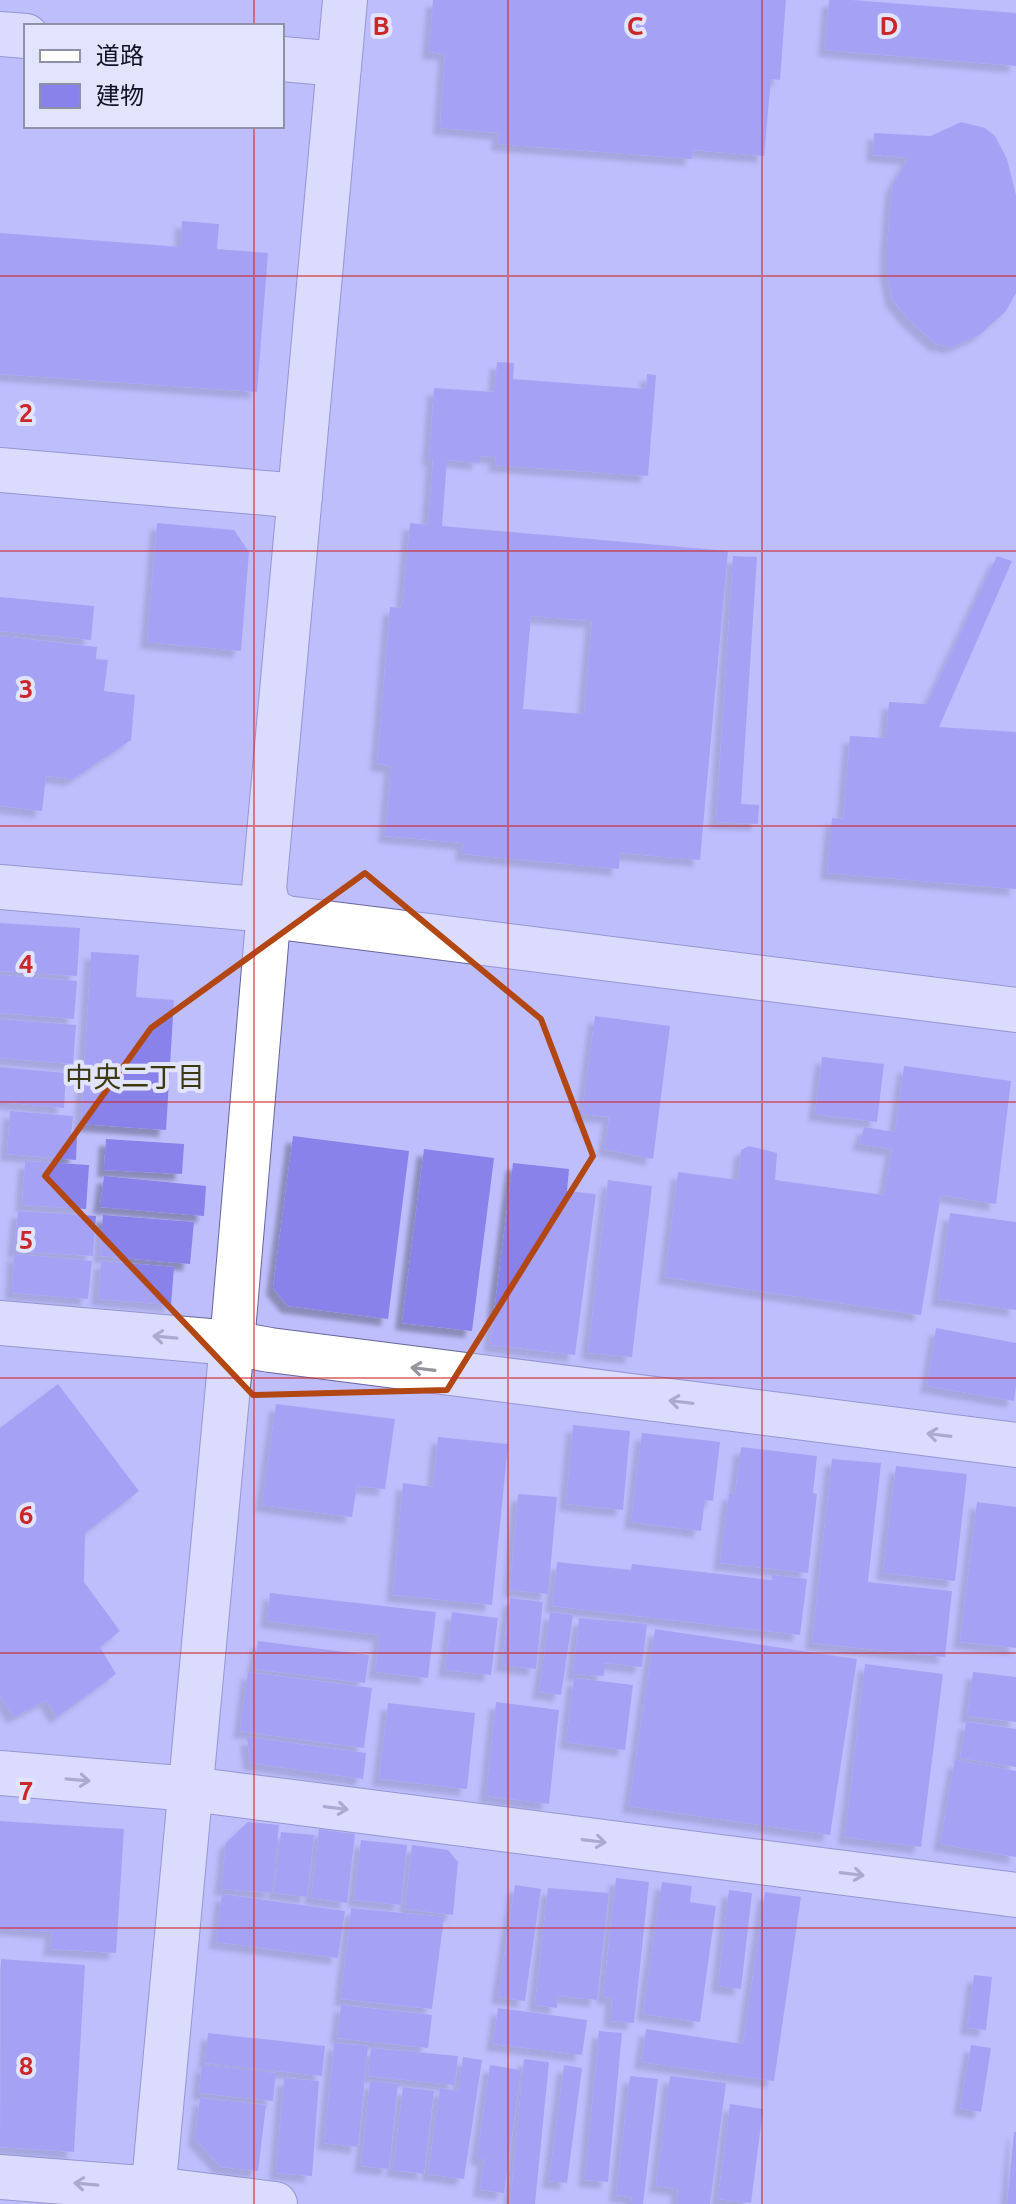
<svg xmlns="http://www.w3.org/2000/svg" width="1016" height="2204" viewBox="0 0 1016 2204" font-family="Ubuntu,'Noto Sans JP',sans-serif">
<defs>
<filter id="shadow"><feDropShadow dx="-7" dy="7" stdDeviation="2" flood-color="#0004"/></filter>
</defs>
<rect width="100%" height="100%" fill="#bebefd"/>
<!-- building -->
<g fill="#8882ea" fill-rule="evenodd" filter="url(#shadow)">
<path d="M433 0H786L780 80 771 79 764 156 693 150 692 159 498 144 499 133 440 128 445 54 429 52Z"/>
<path d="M829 0H852L1016 13V66L825 50Z"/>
<path d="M961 122 985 128 995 136 1007 159 1016 195V293L1006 311 979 335 952 347 936 344 909 320 892 299 887 273V247L892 186 908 158 873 155 874 133 931 136Z"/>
<path d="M182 221 219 224 217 249 268 253 257 392 0 374V233L181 247Z"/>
<path d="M497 362 514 363 513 379 646 389 647 374 656 375 648 476 495 465 496 457 479 456V463L447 460 442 526 728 551 700 860 620 853 619 869 462 854 463 843 385 836 391 766 377 764 390 607 402 608 410 523 428 525 433 459H429L434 388 494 392ZM531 616 592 621 584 714 523 709Z"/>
<path d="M157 523 234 530 249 552 241 651 147 642Z"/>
<path d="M733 556 757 557 741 804 759 805 758 824 716 822Z"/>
<path d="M997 556 1012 561 939 727 1016 732V889L827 873 832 818 843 819 850 736 886 738 889 702 927 704Z"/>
<path d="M0 597 94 606 91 640 0 631Z"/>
<path d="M0 636 97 647 96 659 108 660 104 691 135 695 131 740 73 779 46 776 42 811 0 806Z"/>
<path d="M0 923 80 928 77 976 0 971Z"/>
<path d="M91 952 139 955 136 997 174 1000 166 1130 81 1124Z"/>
<path d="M0 975 77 981 74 1019 0 1013Z"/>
<path d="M595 1016 670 1026 653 1159 605 1149 609 1117 582 1114Z"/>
<path d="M0 1019 76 1025 73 1064 0 1058Z"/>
<path d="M822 1057 884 1064 877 1122 815 1114Z"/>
<path d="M904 1066 1011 1081 996 1204 941 1195 921 1315 665 1277 678 1172 738 1180 741 1150 749 1146 777 1153 775 1180 884 1195 892 1149 859 1144 864 1127 895 1132Z"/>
<path d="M0 1067 66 1073 64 1108 0 1102Z"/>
<path d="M10 1111 73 1116 71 1135H77L76 1160 7 1154Z"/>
<path d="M293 1136 409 1151 388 1319 288 1306 273 1288Z"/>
<path d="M106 1139 184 1144 182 1174 104 1170Z"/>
<path d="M424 1149 494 1158 472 1331 402 1323Z"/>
<path d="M25 1161 89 1165 86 1209 22 1205Z"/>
<path d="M513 1163 569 1169 567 1191 596 1194 575 1355 490 1345Z"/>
<path d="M104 1176 206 1186 204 1216 100 1207Z"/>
<path d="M608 1180 652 1186 632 1357 588 1353Z"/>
<path d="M18 1211 96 1216 93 1256 14 1251Z"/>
<path d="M950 1213 1016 1222V1310L938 1299Z"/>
<path d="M103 1215 194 1222 190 1264 100 1256Z"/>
<path d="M14 1254 92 1261 88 1299 12 1293Z"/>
<path d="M101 1261 174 1267 171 1305 98 1299Z"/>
<path d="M936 1328 1016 1343V1386L1014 1401 927 1386Z"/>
<path d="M58 1384 139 1491 85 1533 84 1582 120 1631 100 1647 116 1674 57 1717 46 1700 14 1717 0 1696V1428Z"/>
<path d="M276 1404 395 1419 385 1489 357 1486 352 1517 262 1505Z"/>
<path d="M573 1425 630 1431 623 1510 566 1504Z"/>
<path d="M642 1433 720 1442 713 1501 705 1500 701 1531 631 1522Z"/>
<path d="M438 1437 508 1444 492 1605 393 1595 403 1483 433 1487Z"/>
<path d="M741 1447 817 1456 813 1493 817 1494 808 1573 720 1563 729 1493 735 1494Z"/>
<path d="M832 1459 881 1463 868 1582 952 1591 945 1657 812 1643Z"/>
<path d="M896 1466 967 1474 955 1581 883 1573Z"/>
<path d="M518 1494 557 1497 548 1594 510 1590Z"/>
<path d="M977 1502 1016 1507V1648L960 1642Z"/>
<path d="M557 1562 631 1570 632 1564 772 1580V1575L807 1579 800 1635 552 1606Z"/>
<path d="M270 1593 436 1612 428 1678 375 1672 380 1635 267 1621Z"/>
<path d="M510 1598 543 1602 536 1669 502 1665Z"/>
<path d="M452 1612 498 1618 491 1675 445 1670Z"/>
<path d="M550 1612 573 1615 561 1695 539 1692Z"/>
<path d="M579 1618 647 1624 642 1667 605 1663 604 1676 573 1674Z"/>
<path d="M655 1629 857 1659 830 1835 629 1806Z"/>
<path d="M258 1641 369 1655 365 1683 254 1669Z"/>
<path d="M865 1664 943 1674 921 1847 845 1837Z"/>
<path d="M248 1672 372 1688 364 1748 240 1731Z"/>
<path d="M973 1672 1016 1677V1722L967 1716Z"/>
<path d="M574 1678 633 1685 625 1750 566 1742Z"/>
<path d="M496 1702 559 1710 549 1804 486 1796Z"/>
<path d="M388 1703 475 1713 467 1789 379 1779Z"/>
<path d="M966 1722 1016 1729V1767L960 1758Z"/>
<path d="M247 1737 366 1753 363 1779 250 1763Z"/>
<path d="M955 1760 1016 1771V1857L940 1844Z"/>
<path d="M0 1821 124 1829 116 1953 50 1949 52 1932 0 1928Z"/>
<path d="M248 1822 279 1825 272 1893 221 1889 226 1843Z"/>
<path d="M319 1829 355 1834 347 1903 311 1898Z"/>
<path d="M281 1832 314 1835 307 1897 274 1893Z"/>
<path d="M361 1840 407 1845 401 1905 354 1900Z"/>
<path d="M412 1845 448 1850 458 1862 453 1915 405 1909Z"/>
<path d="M616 1878 649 1882 634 2023 611 2021 612 1998 603 1997Z"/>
<path d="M662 1882 692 1886 690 1902 716 1906 700 2022 643 2014Z"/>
<path d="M515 1885 541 1889 525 2001 498 1997Z"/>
<path d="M548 1888 609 1893 597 2000 558 1996 557 2008 535 2005Z"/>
<path d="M729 1890 752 1893 741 1989 718 1986Z"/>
<path d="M765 1892 801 1897 774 2081 641 2062 646 2029 743 2044Z"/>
<path d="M222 1894 345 1911 338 1958 216 1942Z"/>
<path d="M351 1908 444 1917 432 2009 341 1999Z"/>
<path d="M1 1959 85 1965 74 2152 0 2147Z"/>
<path d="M974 1975 992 1977 986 2030 967 2028Z"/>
<path d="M341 2005 432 2015 428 2048 337 2038Z"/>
<path d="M498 2008 587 2020 582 2055 493 2044Z"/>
<path d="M599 2031 622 2033 608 2182 585 2180Z"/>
<path d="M208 2033 325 2046 322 2076 205 2063Z"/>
<path d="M334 2043 368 2046 358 2147 324 2143Z"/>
<path d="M971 2045 991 2048 981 2112 960 2108Z"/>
<path d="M371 2048 458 2056 455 2085 368 2076Z"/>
<path d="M463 2057 482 2060 464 2179 428 2174 440 2088 458 2091Z"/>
<path d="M524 2059 549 2062 535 2204H510Z"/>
<path d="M202 2065 276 2073 273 2101 199 2093Z"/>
<path d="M490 2065 521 2070 504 2193 480 2190 484 2159 477 2158Z"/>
<path d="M564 2065 582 2068 567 2183 549 2181Z"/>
<path d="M630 2076 658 2079 643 2204H631L632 2197 616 2195Z"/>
<path d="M670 2076 726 2083 710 2204H677L678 2189 656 2186Z"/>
<path d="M284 2078 319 2081 312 2176 276 2173Z"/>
<path d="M370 2081 398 2084 389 2169 361 2166Z"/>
<path d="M403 2087 434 2091 424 2174 393 2170Z"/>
<path d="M200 2098 266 2105 258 2171 221 2167 195 2139Z"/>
<path d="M730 2104 763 2109 751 2203 718 2199Z"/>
<path d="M1014 2132H1016V2204H1007Z"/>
</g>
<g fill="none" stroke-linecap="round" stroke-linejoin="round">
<defs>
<g id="minor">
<path d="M0 34 26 36"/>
<path d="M282 59 339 64"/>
<path d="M0 470 300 496"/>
<path d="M0 887 269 910 286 918 1016 1010"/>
<path d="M0 1323 232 1343 270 1350 1016 1445"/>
<path d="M0 1773 191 1789 1016 1895"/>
<path d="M0 2177 154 2189 275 2204"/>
</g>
<path id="tertiary" d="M152 2204 232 1343 269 910 264 889 345 0"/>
</defs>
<!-- minor casing -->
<use href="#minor" stroke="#66659d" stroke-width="46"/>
<!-- tertiary casing -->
<use href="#tertiary" stroke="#66659d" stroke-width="46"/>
<!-- minor -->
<use href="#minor" stroke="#fff" stroke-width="44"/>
<!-- tertiary -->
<use href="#tertiary" stroke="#fff" stroke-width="44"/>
</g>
<!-- one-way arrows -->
<defs><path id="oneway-shaft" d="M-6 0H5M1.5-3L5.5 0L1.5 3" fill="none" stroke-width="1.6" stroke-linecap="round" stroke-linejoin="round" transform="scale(2)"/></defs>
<g stroke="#94949e">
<use href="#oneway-shaft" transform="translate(165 1337) rotate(-175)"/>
<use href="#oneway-shaft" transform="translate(423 1369) rotate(-173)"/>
<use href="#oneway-shaft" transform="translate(681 1402) rotate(-173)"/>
<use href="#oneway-shaft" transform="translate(939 1435) rotate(-173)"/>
<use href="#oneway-shaft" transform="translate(78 1780) rotate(5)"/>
<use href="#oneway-shaft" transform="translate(336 1808) rotate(7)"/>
<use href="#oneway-shaft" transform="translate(594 1841) rotate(7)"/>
<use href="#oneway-shaft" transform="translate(852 1874) rotate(7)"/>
<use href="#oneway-shaft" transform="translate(86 2184) rotate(-175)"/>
</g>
<!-- marked area -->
<path d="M0 0H1016V2204H0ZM365 873 541 1019 593 1156 447 1390 253 1395 45 1176 151 1028Z" fill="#bebefd" fill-opacity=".55" fill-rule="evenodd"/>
<path fill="none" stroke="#b24713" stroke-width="6" stroke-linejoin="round" d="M365 873 541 1019 593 1156 447 1390 253 1395 45 1176 151 1028Z"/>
<!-- grid -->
<path fill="none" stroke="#cc2728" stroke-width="2" stroke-opacity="0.55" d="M254 0V26M508 0V2204M762 0V2204M254 126V2204M0 276H1016M0 551H1016M0 826H1016M0 1102H1016M0 1378H1016M0 1653H1016M0 1928H1016"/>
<g text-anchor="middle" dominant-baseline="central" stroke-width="8" stroke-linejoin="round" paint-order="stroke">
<!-- neighbourhood labels -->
<g font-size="28" fill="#3d390f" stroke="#e2e3fd">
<text x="135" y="1076">中央二丁目</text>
</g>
</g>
<g font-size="26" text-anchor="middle" font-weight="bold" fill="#cc2728" stroke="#e2e3fd" stroke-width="8" stroke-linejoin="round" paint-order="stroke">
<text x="381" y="35">B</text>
<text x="635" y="35">C</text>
<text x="889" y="35">D</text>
<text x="26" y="422">2</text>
<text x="26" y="698">3</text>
<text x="26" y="973">4</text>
<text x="26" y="1249">5</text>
<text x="26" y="1524">6</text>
<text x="26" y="1800">7</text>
<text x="26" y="2075">8</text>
</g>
<!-- legend -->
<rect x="24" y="24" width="260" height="104" fill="#e2e3fd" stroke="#8f8fa7" stroke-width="2"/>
<rect x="40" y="50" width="40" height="12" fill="#ffffff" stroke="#8f8fa7" stroke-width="2"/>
<text x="96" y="64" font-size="24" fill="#121127">道路</text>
<rect x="40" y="84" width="40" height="24" fill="#8882ea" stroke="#8f8fa7" stroke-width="2"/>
<text x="96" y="104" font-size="24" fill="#121127">建物</text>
</svg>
